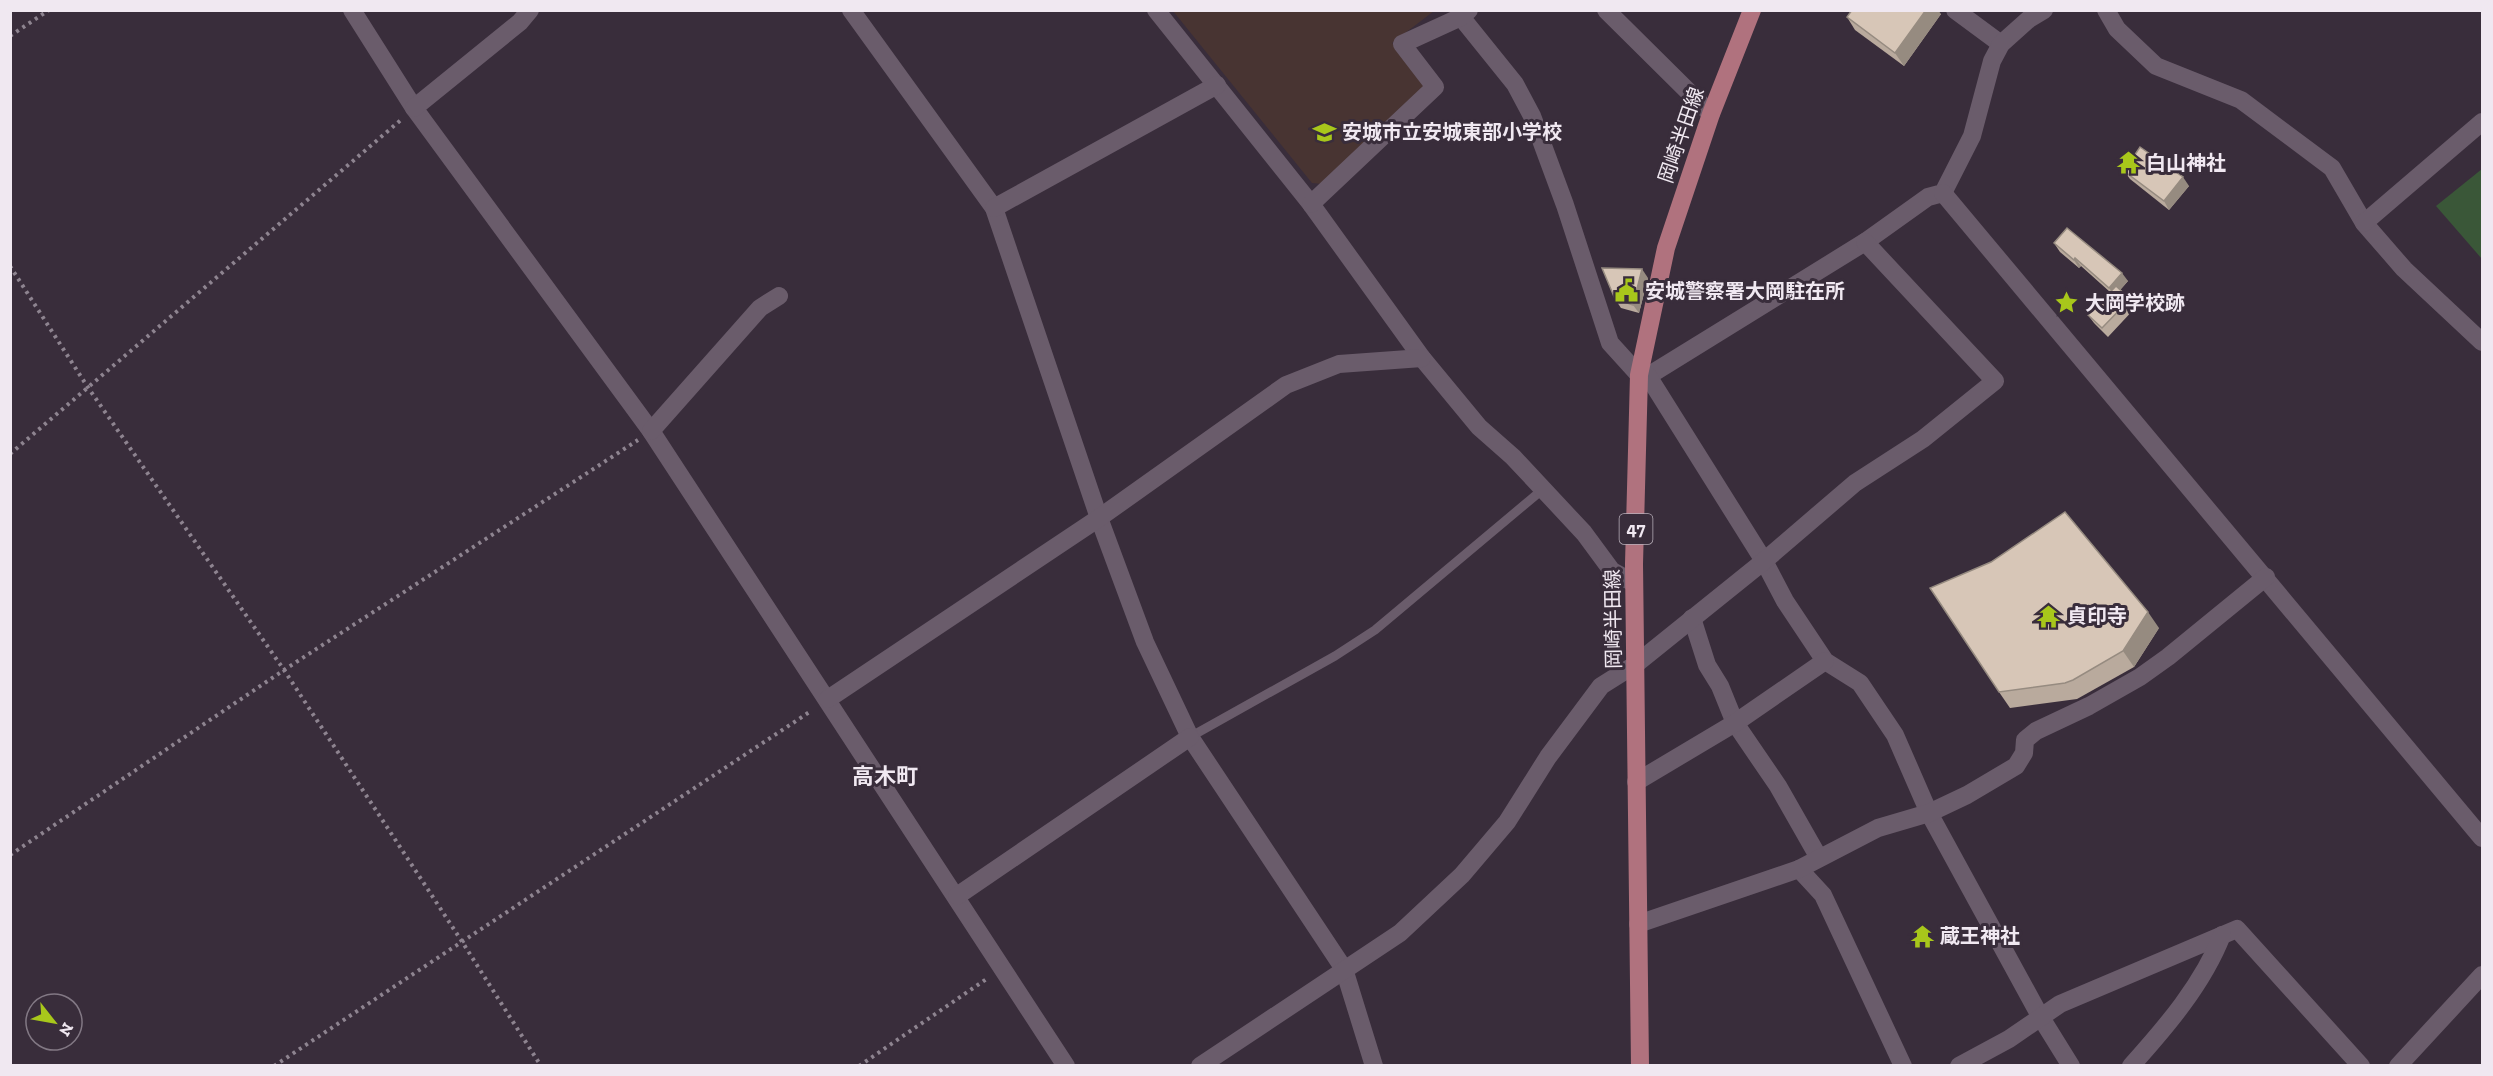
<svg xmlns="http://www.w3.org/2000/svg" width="2493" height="1076" viewBox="0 0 2493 1076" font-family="'Zilla Slab','Noto Sans JP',serif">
<rect width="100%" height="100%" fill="#392d3b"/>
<!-- education -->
<path fill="#483432" d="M1173 11H1434L1392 43 1431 81 1323 184 1312 183Z"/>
<!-- park -->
<path fill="#3a5738" d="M2482 169V259L2436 206Z"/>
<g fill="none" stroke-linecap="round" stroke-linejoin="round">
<!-- path -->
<g stroke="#8e8490" stroke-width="4" stroke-dasharray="3 4.5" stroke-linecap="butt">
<path d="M10 36 49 10"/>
<path d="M10 266 87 386 284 670 461 940 541 1066"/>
<path d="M10 454 402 119"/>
<path d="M10 855 284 670 638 440"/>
<path d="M274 1066 811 711"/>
<path d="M859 1066 988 978"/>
</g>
<!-- service -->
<path stroke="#6a5c6b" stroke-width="9" d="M1190 737 1335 656 1375 630 1542 490"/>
<!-- minor -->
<g stroke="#6a5c6b" stroke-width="18">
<path d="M352 10 414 108 651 431 1066 1066"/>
<path d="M851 10 994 208 1099 518 1145 642 1190 737 1344 969 1374 1066"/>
<path d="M1156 10 1311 204 1422 358 1479 427 1513 457 1584 533 1612 571 1634 583"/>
<path d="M1606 10 1711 114"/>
<path d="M1955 10 2001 44"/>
<path d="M2106 10 2117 29 2156 66 2241 100 2332 168 2364 223 2404 269 2482 342"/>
<path d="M1461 17 1515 84 1532 116 1565 205 1610 343 1639 375 1648 376 1865 242 1928 197 1943 193 1972 136 1992 61 2001 44 2029 19 2044 10"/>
<path d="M414 108 520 22 530 10"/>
<path d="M1943 193 2482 838"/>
<path d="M1311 204 1435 87 1402 44 1461 17 1469 10"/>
<path d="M994 208 1217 85"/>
<path d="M2364 223 2482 122"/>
<path d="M1648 376 1764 561 1785 601 1825 661 1860 683 1895 735 1929 813 2040 1016 2071 1066"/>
<path d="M651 431 760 308 779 296"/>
<path d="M1692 618 1707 665 1720 686 1735 723 1778 786 1819 858"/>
<path d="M828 699 1099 518 1286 385 1339 364 1422 358"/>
<path d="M1636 782 1735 723 1825 661"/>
<path d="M1799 869 1823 895 1903 1066"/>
<path d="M957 896 1190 737"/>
<path d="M1638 924 1799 869 1878 828 1929 813 1967 795 2016 766 2024 753 2025 740 2036 731 2089 706 2140 677 2168 657 2266 577"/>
<path d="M1200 1066 1400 933 1462 875 1507 822 1548 757 1601 686 1636 664 1764 561 1855 483 1923 439 1995 381 1865 242"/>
<path d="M1959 1066 2009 1039 2060 1004 2237 929 2361 1066"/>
<path d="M2131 1066C2166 1027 2203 984 2222 935"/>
<path d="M2398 1066 2482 975"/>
</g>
<!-- primary -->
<path stroke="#b0727e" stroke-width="18" d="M1640 1066 1634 564 1639 375 1666 248 1711 114 1752 10"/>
</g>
<!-- wall -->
<g fill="#b9aa9d">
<path d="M1941 14 1904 66 1855 30 1847 17Z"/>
<path d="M2124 171 2189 186 2169 210 2130 179Z"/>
<path d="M2054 243 2128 281 2120 290 2130 299 2136 307 2108 337 2094 323 2088 315 2110 292 2081 266 2079 268 2060 252Z"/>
<path d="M1648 278 1639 313 1621 308 1615 299Z"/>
<path d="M2159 628 2134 667 2077 699 2010 708 1999 692Z"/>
</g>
<!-- shaded-wall -->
<g fill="#968b80">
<path d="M1926 10H1938L1941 14 1904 66 1895 53Z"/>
<path d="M2183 177 2189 186 2169 210 2164 201Z"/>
<path d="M2075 258 2081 266 2079 268 2074 260Z"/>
<path d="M1642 269 1648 278 1639 313 1633 305Z"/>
<path d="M2122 273 2128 281 2115 296 2109 288Z"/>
<path d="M2148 612 2159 628 2134 667 2123 651Z"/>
</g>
<!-- building -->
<g fill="#d7c6b7" stroke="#968b80" stroke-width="1.5">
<path d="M1852 10H1926L1895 53 1847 17Z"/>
<path d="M2140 147 2183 177 2164 201 2124 171Z"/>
<path d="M2067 228 2122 273 2109 288 2075 258 2074 260 2054 243Z"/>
<path d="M1602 268 1642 269 1633 305 1615 299Z"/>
<path d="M2116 286 2130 299 2102 328 2088 315Z"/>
<path d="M2065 512 2148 612 2123 651 2073 680 2065 683 1999 692 1930 588 1991 562Z"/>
</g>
<!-- icons -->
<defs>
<symbol id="school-bare" viewBox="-9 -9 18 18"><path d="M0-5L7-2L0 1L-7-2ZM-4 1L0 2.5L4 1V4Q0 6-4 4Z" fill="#a8c71b" stroke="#392d3b" stroke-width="2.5" paint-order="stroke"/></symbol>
<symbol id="temple-bare" viewBox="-9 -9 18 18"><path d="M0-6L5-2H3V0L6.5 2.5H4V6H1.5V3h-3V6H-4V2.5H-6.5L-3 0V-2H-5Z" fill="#a8c71b" stroke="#392d3b" stroke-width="2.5" paint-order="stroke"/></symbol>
<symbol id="civic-bare" viewBox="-9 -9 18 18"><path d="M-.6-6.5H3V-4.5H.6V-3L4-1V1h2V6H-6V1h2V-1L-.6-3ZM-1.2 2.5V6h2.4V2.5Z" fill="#a8c71b" stroke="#392d3b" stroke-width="2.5" paint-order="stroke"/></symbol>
<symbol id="sight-bare" viewBox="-9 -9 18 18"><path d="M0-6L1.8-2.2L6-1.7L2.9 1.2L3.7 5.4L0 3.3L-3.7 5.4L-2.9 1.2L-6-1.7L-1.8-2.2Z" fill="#a8c71b" stroke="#392d3b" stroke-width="2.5" paint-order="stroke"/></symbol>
</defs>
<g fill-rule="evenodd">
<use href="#school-bare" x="1308" y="116" width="33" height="33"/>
<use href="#temple-bare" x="2112" y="146" width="33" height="33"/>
<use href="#civic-bare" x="1610" y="274" width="33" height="33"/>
<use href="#sight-bare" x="2050" y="286" width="33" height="33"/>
<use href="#temple-bare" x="2032" y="600" width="33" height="33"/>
<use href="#temple-bare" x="1906" y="920" width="33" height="33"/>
</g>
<g text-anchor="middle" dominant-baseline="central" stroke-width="6" stroke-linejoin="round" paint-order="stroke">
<!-- shield labels -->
<rect fill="#392d3b" stroke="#b9b0ba" stroke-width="1.5" x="1619.5" y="514" width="33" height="30" rx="4.5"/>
<g font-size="18" font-weight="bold" fill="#f0e8f1">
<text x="1636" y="529">47</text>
</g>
<!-- poi labels -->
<g font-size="20" font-weight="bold" fill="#f0e8f1" stroke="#392d3b" text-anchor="start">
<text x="1342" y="132">安城市立安城東部小学校</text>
<text x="2146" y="163">白山神社</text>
<text x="1645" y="291">安城警察署大岡駐在所</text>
<text x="2085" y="303">大岡学校跡</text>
<text x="2067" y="616">貞印寺</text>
<text x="1940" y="936">蔵王神社</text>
</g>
<!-- street labels -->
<g font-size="20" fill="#f0e8f1" stroke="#392d3b">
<text transform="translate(1681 135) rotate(-71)">岡崎半田線</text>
<text transform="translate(1613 619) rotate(-91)">岡崎半田線</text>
</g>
<!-- quarter labels -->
<g font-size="22" font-weight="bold" fill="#f0e8f1" stroke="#392d3b">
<text x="885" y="776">高木町</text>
</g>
</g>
<!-- border -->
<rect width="2493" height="1076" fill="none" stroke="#f0e8f1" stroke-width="24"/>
<!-- north arrow -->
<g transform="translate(54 1022) rotate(121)"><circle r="28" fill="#392d3b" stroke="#827884" stroke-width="1.5"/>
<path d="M0-4.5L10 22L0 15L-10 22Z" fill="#a8c71b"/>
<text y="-9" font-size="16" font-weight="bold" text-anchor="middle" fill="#f0e8f1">N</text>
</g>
</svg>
